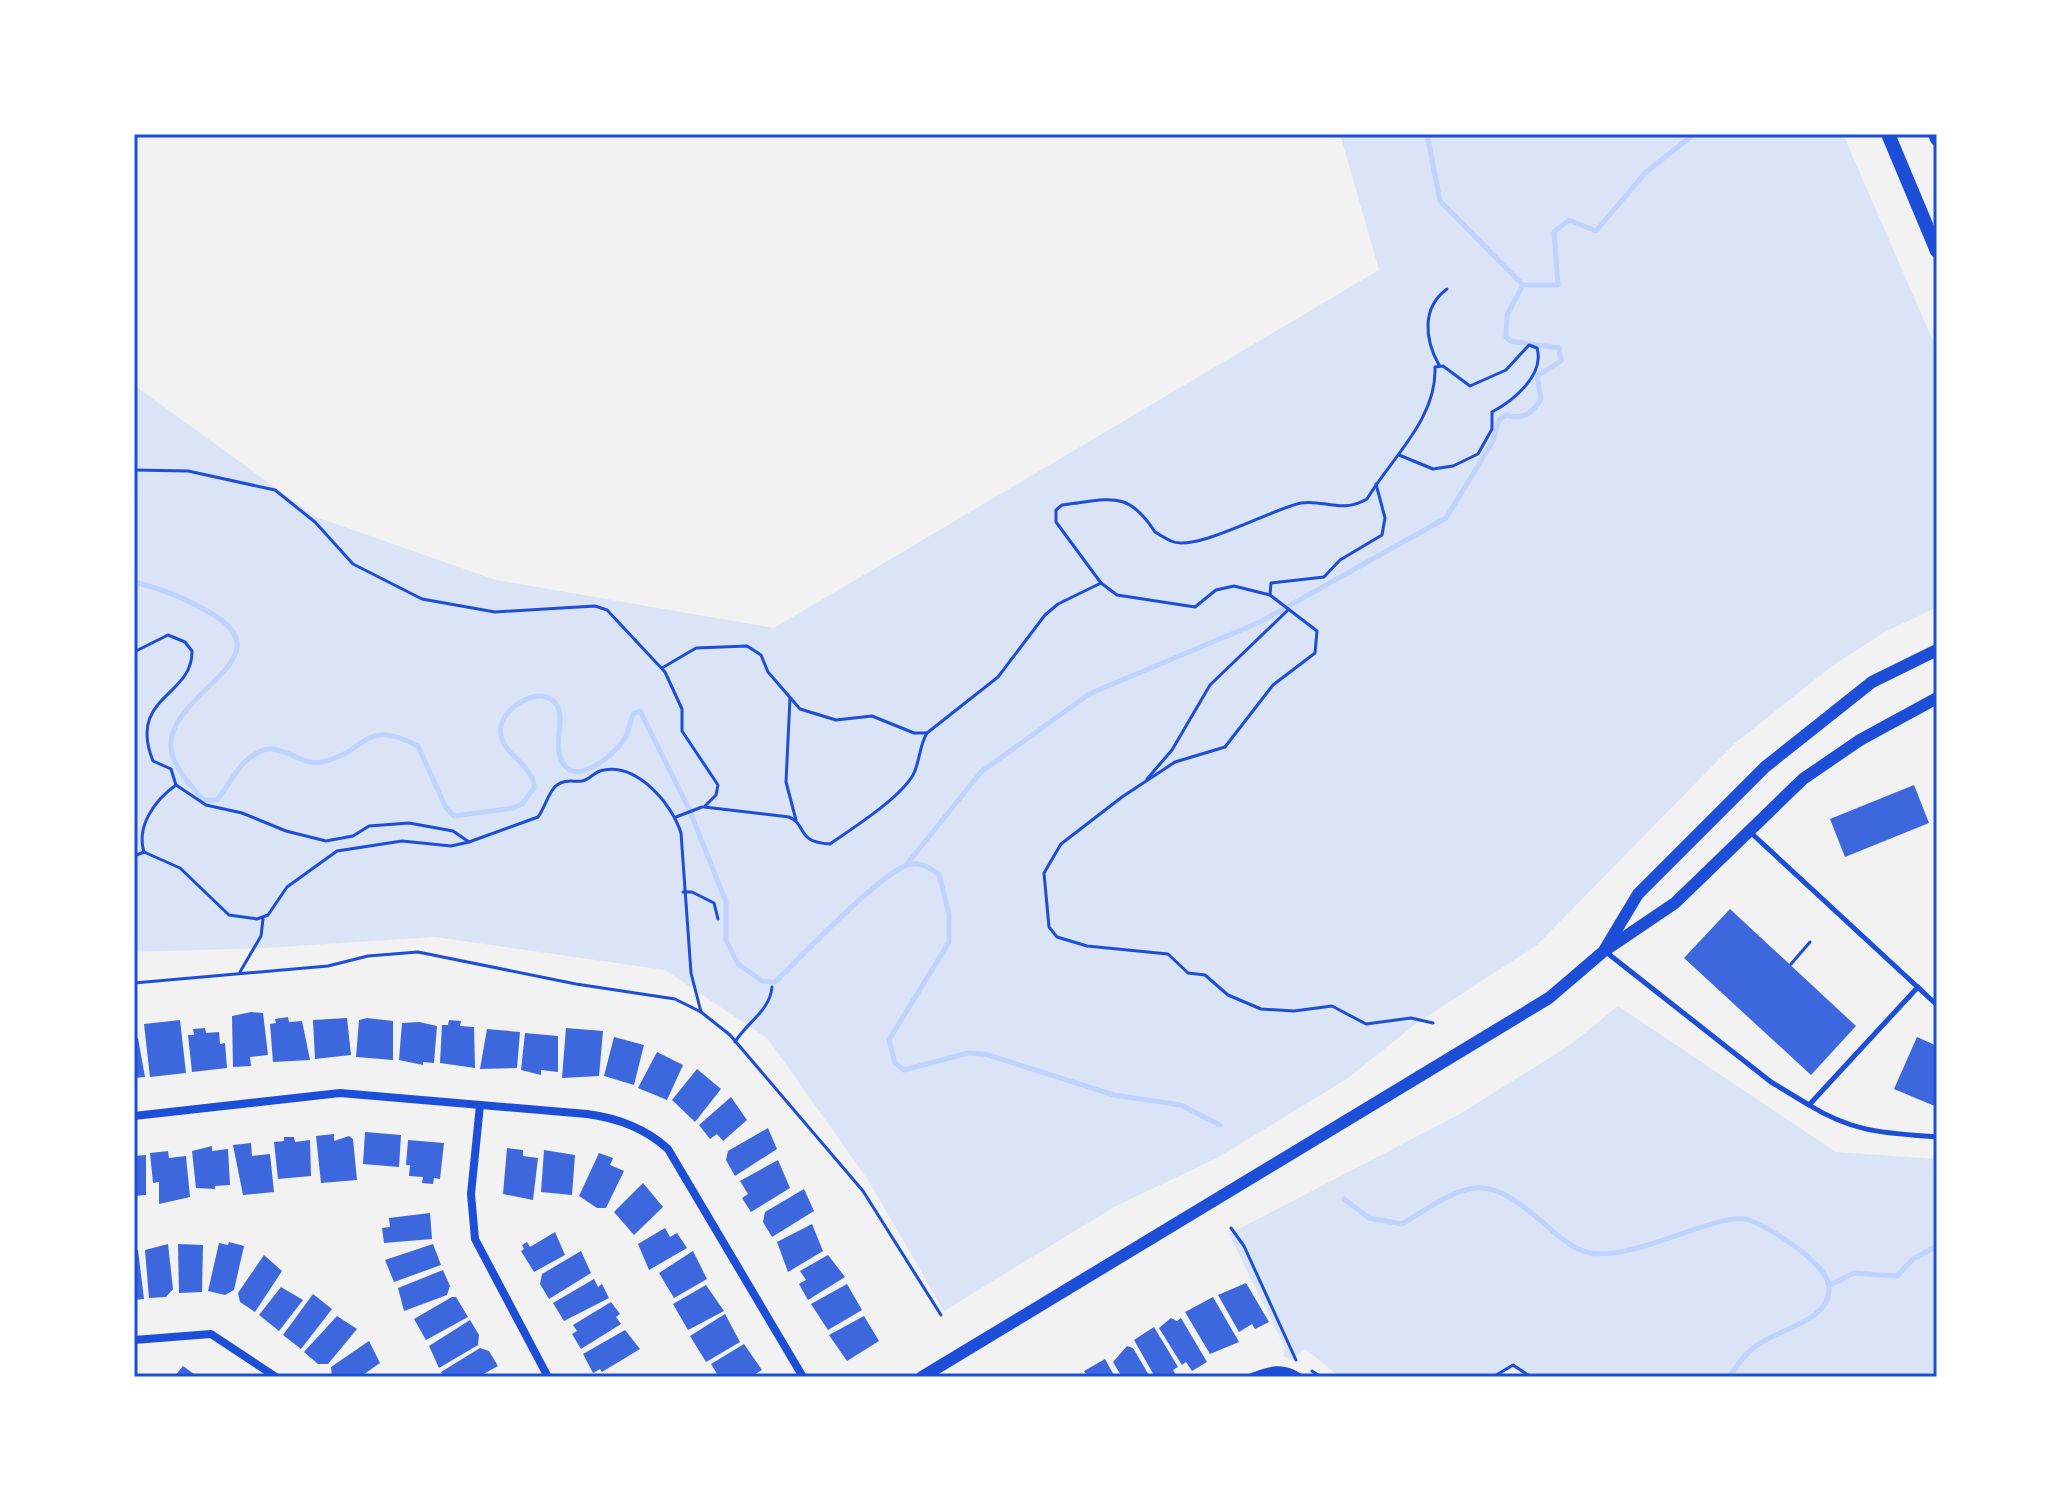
<svg xmlns="http://www.w3.org/2000/svg" width="2071" height="1511" viewBox="0 0 2071 1511" font-family="Lato,sans-serif">
<rect width="100%" height="100%" fill="#f2f2f2"/>
<!-- green -->
<g fill="#dbe4f7">
<path d="M1340 134H1843L1937 350V607L1885 632 1832 666 1734 744 1537 945 1417 1023 1348 1078 1283 1118 1217 1158 1114 1207 944 1311 868 1180 768 1039 665 970 435 937 266 948 134 952V385L316 517 496 580 774 628 1379 270Z"/>
<path d="M1618 1006 1836 1152 1937 1159V1377H1529L1513 1368 1498 1377H1340L1305 1349 1292 1360 1283 1356 1285 1348 1229 1234 1458 1115 1570 1045Z"/>
</g>
<g fill="none" stroke-linecap="round" stroke-linejoin="round">
<!-- stream -->
<g stroke="#bfd3fe" stroke-width="5">
<path d="M1427 134 1440 201 1523 285"/>
<path d="M134 582C164 589 188 599 214 615 286 659 167 694 171 747 172 767 191 785 203 800H217C230 784 238 763 257 753 280 739 299 767 322 762 368 752 363 717 418 746L446 808 454 816 513 808 522 804 534 788C534 762 496 754 501 726 505 705 545 682 558 707 564 720 555 741 560 756 570 792 614 756 625 738 629 731 630 722 633 714L640 711 689 809 726 902V940L738 964 762 981 775 982C800 958 883 870 910 864 921 862 929 868 939 874L949 914V942L889 1040 895 1063 904 1070 968 1053 985 1054 1114 1095 1181 1105 1220 1125"/>
<path d="M907 864 981 772 1089 694 1260 622 1446 518 1493 441 1499 420 1506 415C1523 420 1532 414 1541 399L1537 376 1561 361 1559 348 1510 341 1506 337 1507 315 1523 285H1558L1554 232 1569 220 1596 231 1645 173 1694 134"/>
<path d="M1344 1199 1369 1218 1402 1224C1472 1181 1483 1169 1549 1228 1562 1239 1573 1249 1590 1253 1636 1261 1720 1210 1749 1220 1766 1226 1792 1243 1806 1255 1816 1264 1829 1275 1829 1289 1829 1320 1784 1328 1762 1342 1748 1350 1738 1364 1729 1377"/>
<path d="M1830 1285 1854 1273 1897 1276 1913 1259 1937 1246"/>
</g>
</g>
<!-- building -->
<g fill="#3d67dc">
<path d="M1914 785 1929 823 1845 857 1830 819Z"/>
<path d="M1730 909 1856 1026 1811 1075 1684 958Z"/>
<path d="M251 1012 263 1013 268 1055 250 1057 251 1066 233 1067 232 1016Z"/>
<path d="M288 1017 289 1022 302 1021 310 1060 273 1062 270 1024 276 1023 275 1019Z"/>
<path d="M347 1018 351 1055 315 1059 313 1020Z"/>
<path d="M367 1018 393 1021V1060L356 1057 359 1020Z"/>
<path d="M180 1020 186 1073 150 1077 144 1024Z"/>
<path d="M449 1020 461 1021 460 1026 474 1027 475 1068 440 1063 442 1025H448Z"/>
<path d="M419 1022 437 1026 434 1063 423 1062V1065L399 1060 402 1023Z"/>
<path d="M205 1028 206 1033 219 1032 220 1044 225 1043 227 1068 192 1072 188 1035H194L193 1029Z"/>
<path d="M566 1028 603 1031 599 1076 562 1078Z"/>
<path d="M487 1029 520 1032 517 1068 480 1069Z"/>
<path d="M525 1033 558 1036V1072L541 1070V1075L521 1070Z"/>
<path d="M614 1037 644 1045 634 1085 604 1076Z"/>
<path d="M1917 1037 1937 1046V1107L1894 1089Z"/>
<path d="M138 1038 145 1077 134 1078V1039Z"/>
<path d="M657 1052 683 1065 667 1100 638 1088Z"/>
<path d="M697 1069 721 1089 695 1122 672 1100Z"/>
<path d="M731 1097 747 1120 723 1141 717 1134 710 1139 699 1125Z"/>
<path d="M768 1128 777 1149 735 1176 726 1160 728 1151Z"/>
<path d="M365 1132 401 1135 399 1167 363 1164Z"/>
<path d="M334 1134V1141L349 1136 353 1139 357 1180 321 1183 316 1136Z"/>
<path d="M284 1137H294L295 1142 310 1140 311 1176 278 1179 274 1142 284 1141Z"/>
<path d="M408 1140 444 1143 440 1179 434 1178 433 1184 422 1183 423 1177 409 1176 410 1165H406Z"/>
<path d="M251 1143 252 1156 270 1154 274 1192 243 1195 233 1145Z"/>
<path d="M212 1146V1151L228 1149 230 1185 215 1186V1189L196 1188 192 1151Z"/>
<path d="M507 1148 523 1150V1156L538 1158 533 1200 503 1194Z"/>
<path d="M544 1150 575 1155 572 1195 541 1192Z"/>
<path d="M168 1151 169 1158 186 1156 190 1197 159 1204V1182L153 1183 150 1153Z"/>
<path d="M599 1153 613 1158 610 1165 624 1171 606 1208H597L579 1196Z"/>
<path d="M146 1155V1195L134 1196V1156Z"/>
<path d="M778 1160 790 1188 751 1212 742 1198 748 1194 740 1181Z"/>
<path d="M643 1183 663 1207 634 1235 614 1212Z"/>
<path d="M804 1189 814 1211 772 1237 763 1222 765 1212Z"/>
<path d="M430 1213 432 1239 384 1243 382 1228 390 1227 389 1218Z"/>
<path d="M812 1224 823 1251 788 1272 777 1242Z"/>
<path d="M665 1228 670 1237 677 1233 687 1248 649 1270 638 1244Z"/>
<path d="M555 1232 565 1255 534 1272 521 1251 524 1249 522 1245 527 1242 530 1247Z"/>
<path d="M229 1242 244 1246 234 1290 225 1295 208 1291 219 1243 228 1245Z"/>
<path d="M168 1244 173 1289 166 1297 149 1298 145 1250Z"/>
<path d="M178 1244 203 1245 202 1292 179 1293Z"/>
<path d="M433 1244 441 1265 394 1282 385 1260Z"/>
<path d="M138 1250 144 1299 134 1300V1251Z"/>
<path d="M581 1251 591 1273 549 1299 540 1284 542 1274Z"/>
<path d="M693 1251 707 1279 674 1298 659 1273Z"/>
<path d="M264 1255 282 1271 255 1312 240 1302 238 1293Z"/>
<path d="M828 1255 845 1277 808 1300 799 1284 806 1280 800 1271Z"/>
<path d="M443 1270 450 1286 447 1295 404 1311 398 1288Z"/>
<path d="M594 1279 598 1287 602 1284 609 1298 564 1321 553 1303Z"/>
<path d="M1246 1283 1269 1322 1255 1329 1252 1324 1239 1332 1218 1295Z"/>
<path d="M847 1284 862 1310 828 1330 811 1304Z"/>
<path d="M706 1285 724 1311 688 1330 673 1304Z"/>
<path d="M281 1287 303 1300 279 1331 259 1315Z"/>
<path d="M313 1294 332 1309 301 1349 283 1335Z"/>
<path d="M452 1297H456L468 1317 426 1340 414 1319Z"/>
<path d="M1213 1297 1239 1342 1210 1354 1185 1312Z"/>
<path d="M611 1302 620 1314 616 1317 621 1324 581 1349 572 1334 577 1331 573 1325Z"/>
<path d="M725 1314 740 1342 706 1362 690 1336Z"/>
<path d="M337 1316 357 1329 328 1364H318L304 1352Z"/>
<path d="M864 1316 879 1341 847 1361 829 1335Z"/>
<path d="M1171 1318 1177 1321 1181 1318 1207 1362 1192 1371 1186 1362 1182 1365 1159 1328Z"/>
<path d="M470 1320 479 1335 478 1345 439 1368 429 1346Z"/>
<path d="M1154 1327 1178 1367 1173 1370 1177 1377H1155L1134 1340Z"/>
<path d="M625 1330 640 1349 602 1372 600 1369 593 1373 583 1354Z"/>
<path d="M369 1341 380 1363 360 1377H332L331 1367Z"/>
<path d="M744 1344 762 1370 750 1377H719L711 1364Z"/>
<path d="M1127 1346 1133 1348 1150 1377H1122L1113 1362Z"/>
<path d="M480 1348 489 1351 498 1366 478 1377H444L441 1372Z"/>
<path d="M1105 1359 1115 1377H1088L1084 1371Z"/>
<path d="M183 1366 194 1374 174 1377Z"/>
</g>
<g fill="none" stroke-linecap="round" stroke-linejoin="round">
<!-- path -->
<g stroke="#1d4ed8" stroke-width="3">
<path d="M1439 365C1425 340 1421 308 1447 289"/>
<path d="M134 470 188 471 275 490 315 522 353 564 422 599 495 612 595 606 607 610 665 672 682 709V731L718 785 716 795 704 807 789 817C808 825 795 842 830 844 853 828 899 799 913 775 920 762 919 746 927 733L998 677 1045 615 1058 604 1101 583"/>
<path d="M1376 484 1385 518 1382 535 1340 560 1324 577 1271 583 1270 595 1317 631 1315 653 1273 685 1225 747 1175 762 1122 797 1061 844 1044 873 1049 927 1057 937 1087 946 1168 954 1188 973 1205 975 1228 995 1261 1009 1294 1011 1332 1006 1366 1024 1411 1018 1433 1023"/>
<path d="M1270 595 1234 586 1216 590 1195 607 1117 595 1101 583 1056 522V510L1062 505C1108 500 1127 488 1155 532 1160 535 1166 539 1171 541 1195 553 1274 508 1301 503 1323 499 1342 514 1367 499 1392 457 1437 419 1435 367L1443 366 1470 386 1506 370 1529 345 1537 348C1545 375 1513 401 1492 412V429L1478 454 1453 466 1433 469 1399 455"/>
<path d="M134 652 168 635 185 642 192 651C193 697 127 696 153 761L171 769 176 785 206 805 242 813 286 831 326 841 353 836 369 826 409 823 453 831 469 842 538 817C545 808 549 790 557 785 565 779 573 782 582 781 590 780 594 771 604 770 638 764 672 804 681 833L691 973 701 1012"/>
<path d="M662 668 696 648 747 646 761 655 768 672 800 709 836 720 872 716 914 733H927"/>
<path d="M790 698 786 782 796 820"/>
<path d="M1147 779 1172 750 1210 685 1287 611"/>
<path d="M676 817 702 807"/>
<path d="M144 852C136 826 155 800 176 785"/>
<path d="M134 856 144 852 180 868 229 915 257 919 268 915 287 887 337 851 402 841 451 846 469 842"/>
<path d="M683 892H692L714 903 718 919"/>
<path d="M1791 964 1810 942"/>
<path d="M240 972 261 936 263 919"/>
<path d="M134 983 328 966 368 956 418 952 576 984 675 999 701 1012 730 1035 863 1191 941 1315"/>
<path d="M735 1042C747 1022 770 1011 772 987"/>
<path d="M1231 1228 1244 1246 1296 1360"/>
<path d="M1312 1371 1321 1377"/>
<path d="M1493 1377 1513 1365 1531 1377"/>
</g>
<!-- service -->
<g stroke="#1d4ed8" stroke-width="5">
<path d="M1749 831 1937 1005"/>
<path d="M1606 952 1771 1082 1809 1105 1918 987"/>
<path d="M1809 1105C1854 1133 1886 1133 1937 1137"/>
</g>
<!-- minor -->
<g stroke="#1d4ed8" stroke-width="8">
<path d="M480 1105 471 1194 475 1239 548 1377"/>
<path d="M134 1116 340 1093 587 1114C618 1118 645 1128 668 1149L803 1377"/>
<path d="M134 1340 211 1334 276 1377"/>
<path d="M1252 1377C1270 1370 1282 1366 1299 1377"/>
</g>
<!-- tertiary -->
<g stroke="#1d4ed8" stroke-width="12">
<path d="M1605 949 1638 894 1765 767 1872 682 1937 650"/>
<path d="M922 1377 1549 998 1604 951 1675 903 1803 779 1860 740 1937 698"/>
</g>
<!-- secondary -->
<g stroke="#1d4ed8" stroke-width="14">
<path d="M1888 134 1937 251"/>
<path d="M1935 134 1937 139"/>
</g>
</g>
<!-- border -->
<rect width="2071" height="1511" fill="none" stroke="#ffffff" stroke-width="272"/>
<rect x="136" y="136" width="1799" height="1239" fill="none" stroke="#1d4ed8" stroke-width="3"/>
</svg>
